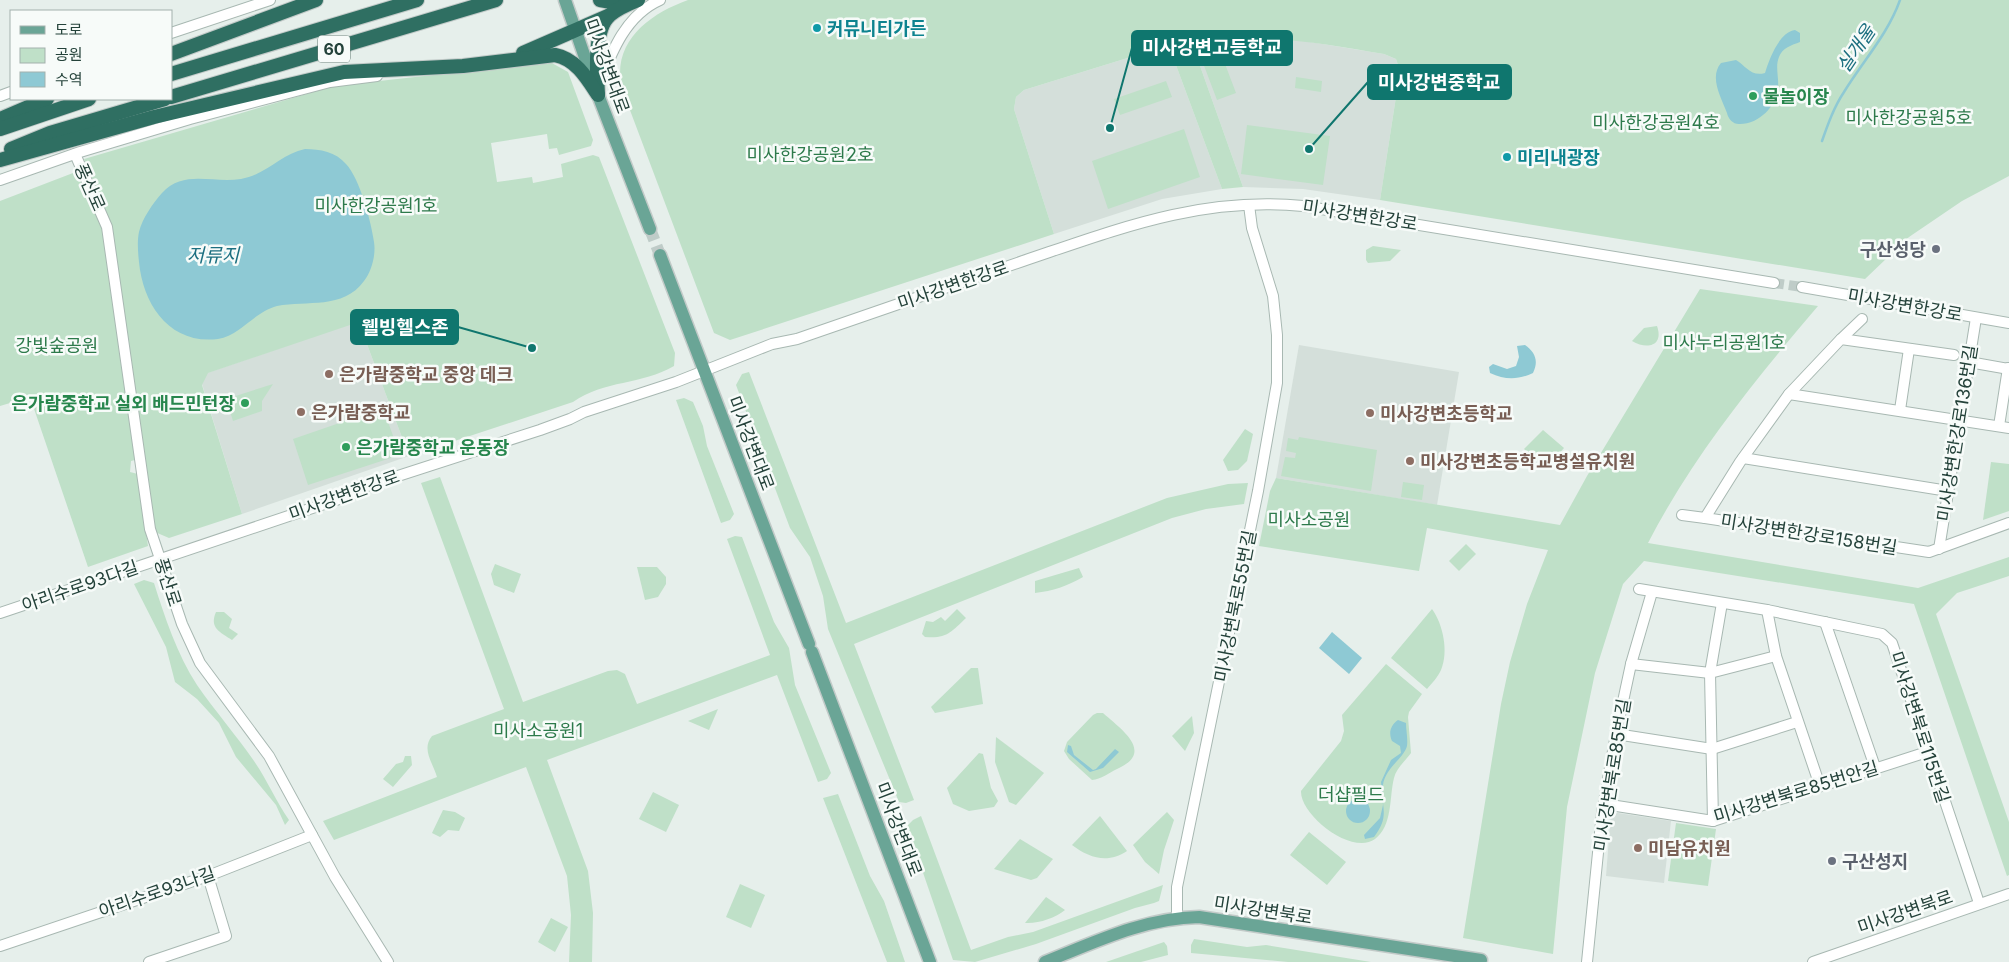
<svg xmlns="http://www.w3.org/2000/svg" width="2009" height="962" viewBox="0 0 2009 962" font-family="Inter,'Noto Sans KR',sans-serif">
<rect width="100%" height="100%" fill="#e6efeb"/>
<!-- built -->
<g fill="#d4dfda">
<path d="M1262 39 1298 40 1384 54 1396 59 1400 71 1380 200 1303 189 1243 187 1193 46 1227 40Z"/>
<path d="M1170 49 1222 189 1162 199 1054 234 1014 109 1016 97 1024 90 1134 56Z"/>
<path d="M350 324 362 331 409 456 242 514 202 384 207 373Z"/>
<path d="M1299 345 1459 372 1437 505 1276 478Z"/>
<path d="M1611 812 1671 821 1664 883 1606 876Z"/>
</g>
<!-- green -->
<g fill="#bfe0c8">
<path d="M688 0H2009V176L1962 201 1909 237 1865 279 1380 200 1400 71 1396 59 1384 54C1322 44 1255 30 1193 46L1243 187 1222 189 1170 49 1134 56 1024 90 1016 97 1014 109 1054 234 730 340 714 333 622 89C611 42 649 14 688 0Z"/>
<path d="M1219 48 1236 93 1217 100 1200 55Z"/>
<path d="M550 62 568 72 593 140 591 146 559 155 557 148 549 149 547 134 491 143 497 182 532 177 533 183 563 177 561 164 593 155 599 157 675 353 674 366C642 385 604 380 573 402L409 456 362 331 350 325 208 373 202 385 242 514 169 538 155 532 109 218 84 159 334 86Z"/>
<path d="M1296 77 1322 81 1321 92 1295 88Z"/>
<path d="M1166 81 1172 97 1120 115 1114 99Z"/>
<path d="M1247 125 1330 136 1323 185 1241 174Z"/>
<path d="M1184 129 1200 177 1108 209 1092 161Z"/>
<path d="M79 172 101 221 135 460 131 461 130 472 138 474 148 546 88 567 30 397 0 406V201L73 173 78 177Z"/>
<path d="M1373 246 1401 250 1390 261 1368 263 1366 260V250Z"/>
<path d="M1700 289 1818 306C1754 381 1693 456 1648 543L1918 588 2009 557V576L1957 593 1936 614 2009 822V875L2007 876 1914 604 1644 561 1623 584 1595 673 1567 807 1553 954 1463 938 1501 704 1510 662 1527 604 1548 550 1427 528 1419 571 1259 546 1270 491 1276 478 1560 525 1587 476Z"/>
<path d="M1657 326C1664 346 1647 350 1632 341L1644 328Z"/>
<path d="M749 372 846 623 1167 498 1228 484 1248 483 1244 504 1206 509 1172 518 854 644 914 800 906 803 899 802 828 629 823 596 810 557 790 528 736 385 742 374Z"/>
<path d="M273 384 262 401V411L233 421 226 399Z"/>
<path d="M684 398 693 402 703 426 707 446 734 514 730 520 721 523 676 400Z"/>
<path d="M383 408 400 455 308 485 293 439Z"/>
<path d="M1245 429 1253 434 1247 461 1238 470 1228 471 1223 460Z"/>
<path d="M1543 430 1564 448 1551 463 1543 466 1524 449Z"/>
<path d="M1299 437 1377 450 1371 491 1281 476 1285 457 1295 458 1296 453 1286 451 1288 438 1298 440Z"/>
<path d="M1991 462 2009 464V511L1983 520Z"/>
<path d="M440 477 523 702 608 671 617 670 625 674 637 704 770 655 727 539 735 536 742 537 774 622 789 648 795 685 831 773 827 779 818 782 777 675 547 760 588 871 593 913 592 962H569L571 915 567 876 526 767 334 840 323 821 437 777C433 763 421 749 432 736L504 709 421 483Z"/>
<path d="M1403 482 1424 485 1422 500 1401 497Z"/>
<path d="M1466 544 1476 554 1459 571 1449 561Z"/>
<path d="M495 564 521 574 514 593 494 585 491 574Z"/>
<path d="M637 567H657L666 577V584L658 597 645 600Z"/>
<path d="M1079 568 1083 577C1067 586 1053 591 1035 593V581Z"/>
<path d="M144 580 154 583C165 618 177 654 197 685 215 711 236 735 254 761 267 780 276 801 289 820L285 825 276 805 236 757 219 723 197 699 175 682 166 647 134 584Z"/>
<path d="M957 609 966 618C951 632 947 639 925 637L922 634 926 621 933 622 941 617 945 621Z"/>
<path d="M1432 609C1443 624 1449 652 1441 670 1438 677 1432 683 1427 689L1391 658Z"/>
<path d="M216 612H224L232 619 229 628 238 634 232 640C220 632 209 628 216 612Z"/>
<path d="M1386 664 1422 694 1409 712 1408 717 1411 753C1405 761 1396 769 1394 778 1389 798 1393 825 1375 839 1352 856 1300 815 1301 791L1341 741 1344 731 1342 715Z"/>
<path d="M971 668H978L983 704 935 713 931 707Z"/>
<path d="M718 709 709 730 688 721Z"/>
<path d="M1097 713H1103C1122 730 1155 752 1117 769 1109 773 1101 779 1092 780L1069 759 1064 751 1067 742 1093 715Z"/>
<path d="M1192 716 1194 733 1185 751 1172 736Z"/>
<path d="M996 737 1044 773 1016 805 1009 802 995 762Z"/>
<path d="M979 753 983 754 991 788 998 801 994 807 969 811 953 804 947 788Z"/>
<path d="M405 756H411L412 765 393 787 383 779 396 764 403 762Z"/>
<path d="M653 792 679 805 666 832 639 819Z"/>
<path d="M838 794 870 876 884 901 905 962H887L823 798Z"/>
<path d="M443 810 455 812 465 818 459 831 448 830 440 837 432 833Z"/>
<path d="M1167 812 1174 820 1164 850 1159 874 1145 862 1133 845Z"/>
<path d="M921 816 971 950 1008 937 1033 932 1163 885 1159 901 1154 903 1135 908 1036 944 975 962 953 960 907 826 913 820Z"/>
<path d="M1100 816 1127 851C1108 864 1089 858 1072 845Z"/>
<path d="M1676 823 1716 829 1708 886 1668 881Z"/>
<path d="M1309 832 1346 862 1327 885 1290 855Z"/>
<path d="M1020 839 1053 859 1037 878 1031 880 994 869Z"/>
<path d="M740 884 765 895 751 928 726 917Z"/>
<path d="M1046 897 1065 910C1055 918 1038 924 1025 923Z"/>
<path d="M551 918 568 927 555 952 538 942Z"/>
<path d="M1194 939 1247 947 1266 945 1371 962H1288L1191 953V945Z"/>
<path d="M1164 942 1167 946 1168 955 1141 962H1106Z"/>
</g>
<!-- water -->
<g fill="#8ec9d4">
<path d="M1795 30 1800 33V42C1792 45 1782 48 1779 57 1775 66 1779 77 1778 87 1777 106 1759 124 1740 124 1734 125 1728 119 1727 113 1721 97 1709 77 1721 63L1736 60C1746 66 1751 77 1765 73 1769 60 1779 32 1795 30Z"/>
<path d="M305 149C320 149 336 152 346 164 360 179 371 221 374 242 376 254 372 271 364 281 343 310 307 300 277 306 254 312 241 335 218 339 170 345 143 305 139 262 138 253 137 241 139 232 142 219 153 203 162 193 184 169 213 184 241 179 266 175 281 154 305 149Z"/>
<path d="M1525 345C1535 352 1539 361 1533 373 1518 380 1505 380 1490 373L1489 367 1493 364 1507 369 1516 366 1519 357 1517 346Z"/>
<path d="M1332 632 1362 658 1349 674 1319 648Z"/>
<path d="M1398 720 1406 723C1406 730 1408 739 1407 746 1404 758 1385 768 1383 785 1380 808 1391 815 1374 837L1365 839 1364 835 1380 818 1383 805 1381 782 1391 760 1401 753 1400 746 1392 741C1388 732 1391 725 1398 720Z"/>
<path d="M1068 745 1071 746 1074 755 1093 770 1096 769 1115 749 1119 752 1103 768 1090 772 1067 752Z"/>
<circle cx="1358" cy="811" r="12"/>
</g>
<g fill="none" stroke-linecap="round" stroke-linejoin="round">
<!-- stream -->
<path stroke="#8ec9d4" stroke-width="2.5" d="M1822 141C1828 124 1834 107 1844 92 1863 61 1888 34 1900 0"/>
<!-- minor-tunnel -->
<path stroke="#bfccc8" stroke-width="10" stroke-dasharray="10 5" stroke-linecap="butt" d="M1774 283 1802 287"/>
<!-- major-tunnel -->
<path stroke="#bfccc8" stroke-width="12" stroke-dasharray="12 6" stroke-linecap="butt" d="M650 229 660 255"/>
<defs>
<g id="minor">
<path d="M171 33 270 0"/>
<path d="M599 84C612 51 626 15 660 0"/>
<path d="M0 96 11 92"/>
<path d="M75 154 107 227 150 529 182 624 200 663 269 756 335 877 388 962"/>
<path d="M0 180 80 152 190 119 330 82 377 76"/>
<path d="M1802 287 2009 323"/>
<path d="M1841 339 1862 319"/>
<path d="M1954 355 1841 339 1789 394 1740 462 1705 518 1929 552 2009 523"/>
<path d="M1969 362 2009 369"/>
<path d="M1789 394 2009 428"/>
<path d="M1900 410 1909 349"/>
<path d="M1999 426 2008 368"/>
<path d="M1743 458 1948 491"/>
<path d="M1682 515 1705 518"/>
<path d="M1939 549 1976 318"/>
<path d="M1639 589 1767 610 1882 634 1892 643 1979 903"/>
<path d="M1767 610 1776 656 1820 786"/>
<path d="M0 613 351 495 367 486 540 430 570 419 584 412 676 382 772 344 797 339C872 313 948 287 1023 261 1118 229 1201 196 1303 206L1774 283"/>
<path d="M1825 622 1875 767"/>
<path d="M1631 664 1710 673 1776 656"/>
<path d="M1616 734 1712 749 1797 722"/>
<path d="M1604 804 1713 821 1927 752"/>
<path d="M1713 821 1710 673 1722 603"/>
<path d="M1177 918V887L1258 491 1277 383V335L1273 296 1252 228 1249 205"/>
<path d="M0 946 208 876 312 835"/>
<path d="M149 962 226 936 208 876"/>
<path d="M1587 962 1602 813 1616 734 1631 664 1652 592"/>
<path d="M1813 962 2009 894"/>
</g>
<g id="major">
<path d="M565 0 598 95 650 229"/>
<path d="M660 255 809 644"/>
<path d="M812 652 930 962"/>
<path d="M1045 962C1095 942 1144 918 1199 917L1481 960"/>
</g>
<g id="highway">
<path d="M600 0 611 2 625 0"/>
<path d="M523 53 608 16"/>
<path d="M171 54 316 0"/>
<path d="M171 74 417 0"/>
<path d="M598 94C597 74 593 29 610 15 618 8 628 4 638 0"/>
<path d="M171 97 496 0"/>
<path d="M0 119 47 99"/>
<path d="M0 129 89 99"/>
<path d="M11 149 50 133 165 99"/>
<path d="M0 160 154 117 344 72 463 66 555 55C576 59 587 78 598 95"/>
</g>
</defs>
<!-- minor casing -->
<use href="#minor" stroke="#a8b8b2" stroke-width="12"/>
<!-- major casing -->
<use href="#major" stroke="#c2cac8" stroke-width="15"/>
<!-- highway casing -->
<use href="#highway" stroke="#c2cac8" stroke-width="16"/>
<!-- minor -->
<use href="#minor" stroke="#fff" stroke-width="10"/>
<!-- major -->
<use href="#major" stroke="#6aa596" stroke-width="12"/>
<!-- highway -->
<use href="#highway" stroke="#2f6f62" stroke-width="14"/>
</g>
<!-- markers -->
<g fill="#0f9aa8" stroke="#f7fbf9" stroke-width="2">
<circle cx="817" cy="28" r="5"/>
<circle cx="1507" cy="157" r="5"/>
</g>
<g fill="#2e9e5b" stroke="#f7fbf9" stroke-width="2">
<circle cx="1753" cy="96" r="5"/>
<circle cx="245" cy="403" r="5"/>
<circle cx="346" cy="447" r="5"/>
</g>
<g fill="#6b7280" stroke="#f7fbf9" stroke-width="2">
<circle cx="1936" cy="249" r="5"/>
<circle cx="1832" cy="861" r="5"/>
</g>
<g fill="#8d6e63" stroke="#f7fbf9" stroke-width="2">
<circle cx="329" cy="374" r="5"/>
<circle cx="301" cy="412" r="5"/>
<circle cx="1370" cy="413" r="5"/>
<circle cx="1410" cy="461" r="5"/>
<circle cx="1638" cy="848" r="5"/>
</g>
<g text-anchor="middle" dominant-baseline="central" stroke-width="5" stroke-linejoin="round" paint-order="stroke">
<!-- shield labels -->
<rect fill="#f7fbf9" stroke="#637a73" stroke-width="1" x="318" y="35.5" width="32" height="27" rx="4"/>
<g font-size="16" font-weight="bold" fill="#24423a">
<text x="334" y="49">60</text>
</g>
<!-- culture labels -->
<g font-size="18" font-weight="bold" fill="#0d838f" stroke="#f7fbf9" text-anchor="start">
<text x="827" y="28">커뮤니티가든</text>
<text x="1517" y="157">미리내광장</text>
</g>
<!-- street labels -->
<g font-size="18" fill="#24423a" stroke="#f7fbf9">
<text transform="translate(607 66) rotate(70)">미사강변대로</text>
<text transform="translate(90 187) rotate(66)">풍산로</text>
<text transform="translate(1360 215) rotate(9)">미사강변한강로</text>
<text transform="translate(953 285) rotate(-19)">미사강변한강로</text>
<text transform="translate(1905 305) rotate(10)">미사강변한강로</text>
<text transform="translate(1957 433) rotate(-81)">미사강변한강로136번길</text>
<text transform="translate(751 443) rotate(69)">미사강변대로</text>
<text transform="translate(344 495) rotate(-20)">미사강변한강로</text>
<text transform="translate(1809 534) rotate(9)">미사강변한강로158번길</text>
<text transform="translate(168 582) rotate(72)">풍산로</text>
<text transform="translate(80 586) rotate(-19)">아리수로93다길</text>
<text transform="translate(1235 606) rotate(-79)">미사강변북로55번길</text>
<text transform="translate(1920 727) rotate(72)">미사강변북로115번길</text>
<text transform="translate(1612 775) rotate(-81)">미사강변북로85번길</text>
<text transform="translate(1796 792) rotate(-17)">미사강변북로85번안길</text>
<text transform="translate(899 829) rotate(69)">미사강변대로</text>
<text transform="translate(157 892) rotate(-19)">아리수로93나길</text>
<text transform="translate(1263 910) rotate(9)">미사강변북로</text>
<text transform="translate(1905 912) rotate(-19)">미사강변북로</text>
</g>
<!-- leisure labels -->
<g font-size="18" font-weight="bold" fill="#27864d" stroke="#f7fbf9" text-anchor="start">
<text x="1763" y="96">물놀이장</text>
<text x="235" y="403" text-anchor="end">은가람중학교 실외 배드민턴장</text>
<text x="356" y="447">은가람중학교 운동장</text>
</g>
<!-- park labels -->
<g font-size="18" fill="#2d7a4b" stroke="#f7fbf9">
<text x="1909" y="117">미사한강공원5호</text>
<text x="1656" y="122">미사한강공원4호</text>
<text x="810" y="154">미사한강공원2호</text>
<text x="376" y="205">미사한강공원1호</text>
<text x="1724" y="342">미사누리공원1호</text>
<text x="57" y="345">강빛숲공원</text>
<text x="1309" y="519">미사소공원</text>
<text x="538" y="730">미사소공원1</text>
<text x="1351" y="794">더샵필드</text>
</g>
<!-- worship labels -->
<g font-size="18" font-weight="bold" fill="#5b616d" stroke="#f7fbf9" text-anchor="end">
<text x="1926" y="249">구산성당</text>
<text x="1842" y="861" text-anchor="start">구산성지</text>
</g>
<!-- education labels -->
<g font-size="18" font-weight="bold" fill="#785e54" stroke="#f7fbf9" text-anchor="start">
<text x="339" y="374">은가람중학교 중앙 데크</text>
<text x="311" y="412">은가람중학교</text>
<text x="1380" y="413">미사강변초등학교</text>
<text x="1420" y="461">미사강변초등학교병설유치원</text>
<text x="1648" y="848">미담유치원</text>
</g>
<!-- water labels -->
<g font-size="19" font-style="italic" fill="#1c6f80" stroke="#f7fbf9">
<text transform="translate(1856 49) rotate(-56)">실개울</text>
<text x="213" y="255">저류지</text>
</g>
</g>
<!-- callouts -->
<path fill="none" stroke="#0f766e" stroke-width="2" d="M1110 128L1132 48M1309 149L1368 82M532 348L458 327"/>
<g fill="#0f766e" stroke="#f7fbf9" stroke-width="2">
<circle cx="1110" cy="128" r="5"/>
<circle cx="1309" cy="149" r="5"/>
<circle cx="532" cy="348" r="5"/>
</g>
<g fill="#0f766e" stroke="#0f766e" stroke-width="2">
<rect x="1132" y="31" width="160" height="34" rx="5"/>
<rect x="1368" y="65" width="143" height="34" rx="5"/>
<rect x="351" y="310" width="107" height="34" rx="5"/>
</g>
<g font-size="19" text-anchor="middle" font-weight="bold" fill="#fff">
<text x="1212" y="54">미사강변고등학교</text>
<text x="1439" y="89">미사강변중학교</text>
<text x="405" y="334">웰빙헬스존</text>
</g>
<!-- legend -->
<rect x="10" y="10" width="162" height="90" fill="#f7fbf9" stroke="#a3b1ad"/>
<rect x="20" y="26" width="25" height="8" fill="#6aa596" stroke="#a3b1ad"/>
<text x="55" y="35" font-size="15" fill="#24423a">도로</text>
<rect x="20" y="48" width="25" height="15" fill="#bfe0c8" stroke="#a3b1ad"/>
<text x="55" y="60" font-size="15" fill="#24423a">공원</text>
<rect x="20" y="72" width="25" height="15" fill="#8ec9d4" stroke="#a3b1ad"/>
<text x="55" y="85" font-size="15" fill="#24423a">수역</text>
</svg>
